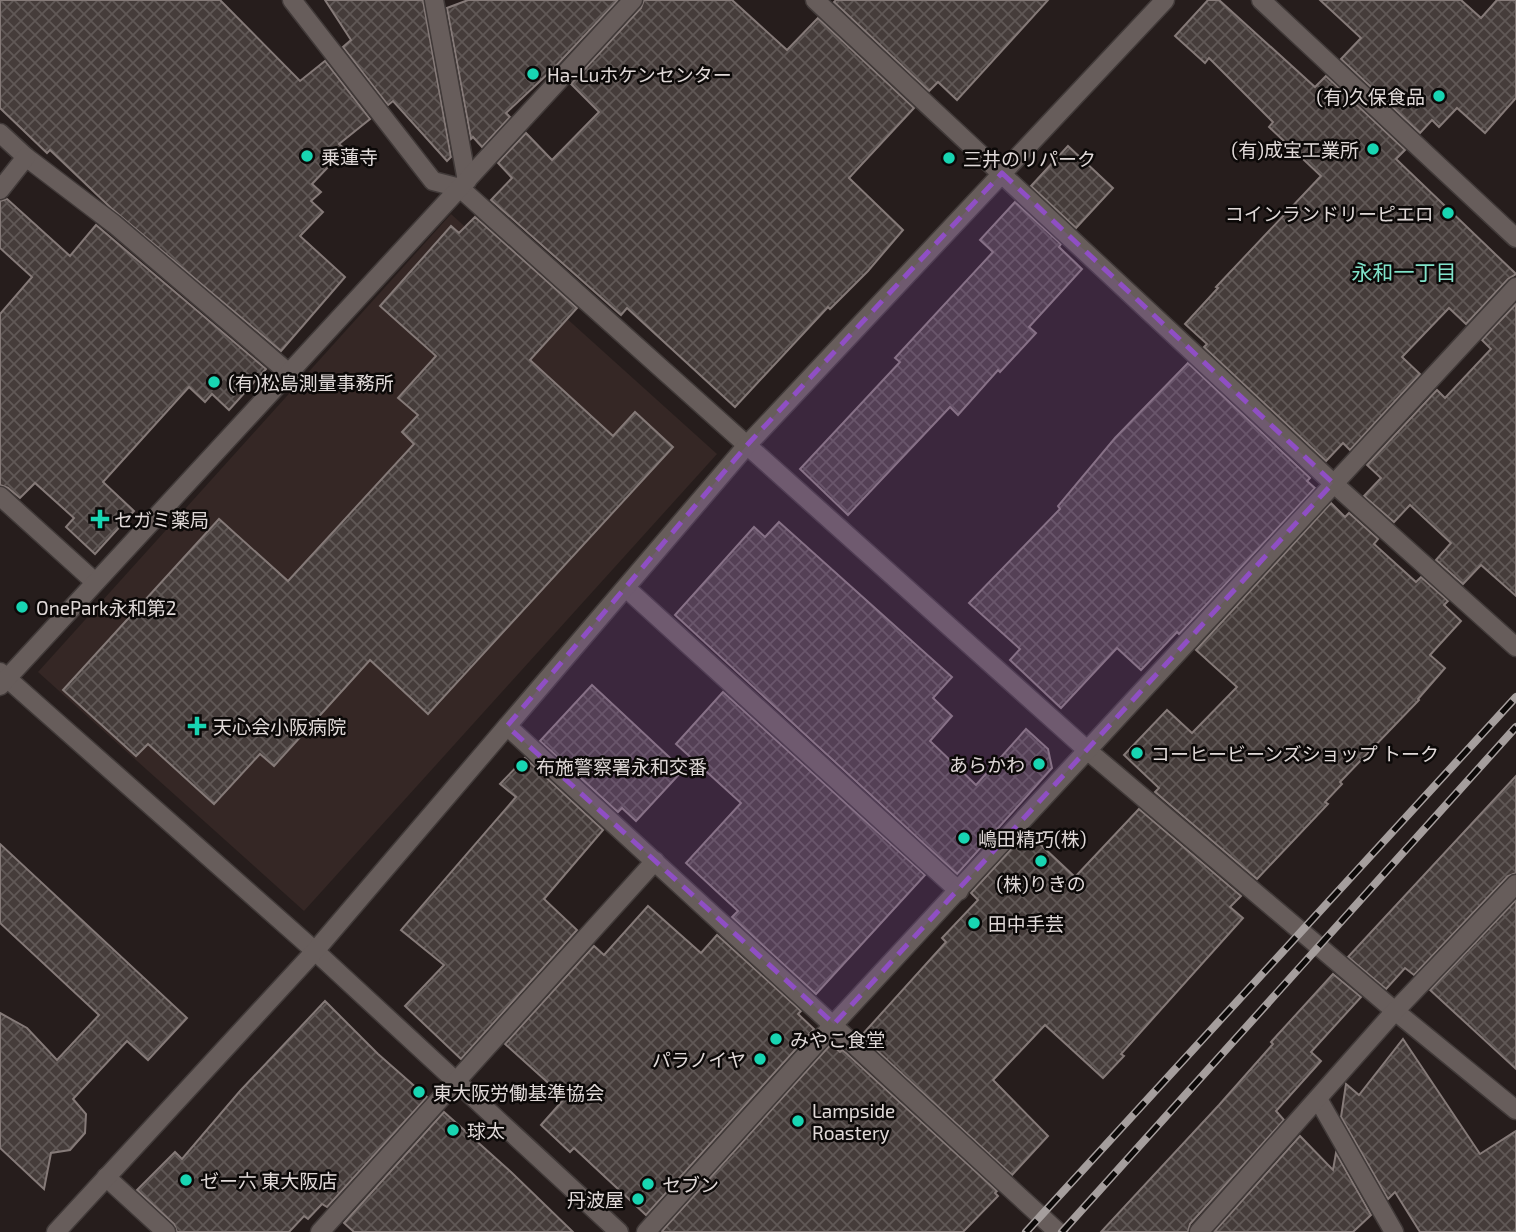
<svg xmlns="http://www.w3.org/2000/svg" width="1516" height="1232" viewBox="0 0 1516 1232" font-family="'Exo 2','Noto Sans JP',sans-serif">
<defs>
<pattern id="building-cross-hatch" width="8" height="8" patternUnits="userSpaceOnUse" patternTransform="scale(1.75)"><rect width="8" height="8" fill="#453c3a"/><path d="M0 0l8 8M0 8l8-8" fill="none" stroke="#605856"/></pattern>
</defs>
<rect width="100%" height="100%" fill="#261d1c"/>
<!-- built -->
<path fill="#352725" d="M451 214 717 454 304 911 38 672Z"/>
<!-- building -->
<g fill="url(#building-cross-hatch)" stroke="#857a78" stroke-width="2">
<path d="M0 0H220L300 81 325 61 370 119 339 144 345 149 312 184 321 192 311 201 323 212 300 236 345 277 281 351 111 208 50 150 47 153 0 108Z"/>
<path d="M325 0H423L451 157 447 161 393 101 388 105 343 47 351 40Z"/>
<path d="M468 0H618L554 68 506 113 510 117 482 147 473 137 471 139 447 8Z"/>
<path d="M644 0H732L787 50 818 18 914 108 849 178 903 230 868 271 830 309 828 307 735 407 627 308 621 315 491 200 512 178 498 163 526 133 552 160 599 112 571 84 641 8Z"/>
<path d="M836 0H1048L957 100 938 82 929 91 834 2Z"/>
<path d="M1208 0H1219L1315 87 1326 76 1405 150 1396 159 1516 274 1508 279 1466 324 1449 308 1402 357 1420 374 1350 450 1343 443 1326 461 1204 347 1207 344 1185 324 1218 288 1216 287 1321 176 1269 127 1273 122 1209 58 1205 63 1175 36Z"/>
<path d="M1320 0H1461L1481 18 1497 0H1516V98L1485 133 1457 108 1439 127 1432 120 1420 133 1341 59 1361 38Z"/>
<path d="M1068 146 1113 188 1076 228 1031 186Z"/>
<path d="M7 199 70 256 96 225 266 369 229 410 212 394 205 402 189 387 103 482 134 511 95 554 66 527 74 518 35 483 20 498 8 488 0 485V314L32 277 0 248V201Z"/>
<path d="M1015 202 1061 244 1059 247 1082 269 1029 327 1036 333 1000 372 998 370 958 415 950 407 848 515 800 469 900 362 895 358 993 252 980 240Z"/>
<path d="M475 217 577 308 530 360 613 436 635 412 673 447 428 714 370 660 274 766 260 754 214 804 148 744 136 756 63 690 219 519 288 581 414 444 402 432 418 415 398 398 436 356 380 306 451 226 459 233Z"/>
<path d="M1516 304V596L1481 565 1463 584 1436 560 1451 543 1410 505 1394 522 1364 496 1381 478 1367 465 1437 390 1445 398 1491 349 1482 340Z"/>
<path d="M1188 363 1310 478 1307 481 1315 488 1179 634 1177 632 1141 670 1117 648 1061 708 1010 660 1020 649 969 603 1060 509 1058 506 1115 438Z"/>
<path d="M1331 503 1345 517 1349 513 1378 539 1374 544 1416 582 1421 577 1448 601 1444 605 1461 621 1430 655 1445 668 1418 699 1419 700 1340 782 1342 784 1325 802 1328 804 1257 879 1155 792 1159 788 1124 755 1167 710 1192 733 1237 687 1196 650Z"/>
<path d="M779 522 952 677 933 698 952 716 930 741 976 785 1026 729 1048 749 1052 768 957 874 675 615 754 527 765 537Z"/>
<path d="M592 685 683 770 636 821 622 808 618 812 540 741Z"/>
<path d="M723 692 925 875 816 994 732 917 738 911 686 863 741 803 676 744Z"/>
<path d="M525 758 603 830 544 899 577 930 461 1059 405 1006 444 965 401 930 516 797 500 784Z"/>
<path d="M1516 776V873L1508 876 1414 975 1405 968 1386 989 1348 957Z"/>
<path d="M1139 809 1241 896 1230 907 1243 918 1121 1054 1124 1056 1103 1078 1045 1025 993 1080 1048 1136 1012 1175 861 1036 946 942 942 938 978 900 971 893 1027 832 1075 877Z"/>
<path d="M0 844 187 1018 148 1060 127 1041 73 1099 86 1114 85 1133 70 1150 51 1153 44 1189 0 1148V1013L27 1028 57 1060 99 1015 0 923Z"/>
<path d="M1516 900V1069L1430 990Z"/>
<path d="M648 906 701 953 717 935 801 1011 798 1014 814 1029 646 1215 574 1148 570 1152 541 1125 565 1098 505 1044 594 946 604 955Z"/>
<path d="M1333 974 1361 997 1311 1052 1321 1061 1276 1111 1284 1120 1190 1224 1188 1232H1101L1219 1105 1273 1044 1271 1042Z"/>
<path d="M325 1001 378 1054 427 1097 327 1207 322 1204 308 1219 304 1216 289 1232H177L174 1224 137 1190 175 1152 182 1159 240 1091Z"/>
<path d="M1403 1039 1480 1154 1516 1131V1232H1420L1395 1192 1388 1199 1341 1117 1346 1084 1359 1095Z"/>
<path d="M831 1044 840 1052 842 1050 846 1053 997 1191 995 1193 998 1196 963 1232H664L662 1231Z"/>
<path d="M444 1112 511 1172 573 1232H354L344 1223Z"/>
<path d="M1300 1136 1333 1170 1336 1153 1371 1215 1353 1232H1214Z"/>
</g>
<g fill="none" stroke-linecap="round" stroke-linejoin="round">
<defs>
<g id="street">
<path d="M292 0 433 181 460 188 1087 750 1395 1011 1516 1110"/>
<path d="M434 0 467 181"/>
<path d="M815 0 1333 483 1516 647"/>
<path d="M1261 0 1516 238"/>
<path d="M0 133 26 157 114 224 290 374"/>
<path d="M0 190 26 157"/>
<path d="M0 496 95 582"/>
<path d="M626 588 959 891"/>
<path d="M0 672 315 951 619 1232"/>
<path d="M0 686 633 0"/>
<path d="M507 726 1058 1232"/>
<path d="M1318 1099 1394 1232"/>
<path d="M106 1177 166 1232"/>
<path d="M320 1232 655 861"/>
<path d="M646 1232 834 1024 1516 287"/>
<path d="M1199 1232 1395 1011 1516 884"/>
</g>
<path id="secondary" d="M56 1232 315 951 748 444 1165 0"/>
</defs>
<!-- street casing -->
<use href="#street" stroke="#413a39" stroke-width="21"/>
<!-- secondary casing -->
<use href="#secondary" stroke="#413a39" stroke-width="21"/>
<!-- street -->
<use href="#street" stroke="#675d5b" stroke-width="18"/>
<!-- secondary -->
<use href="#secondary" stroke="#675d5b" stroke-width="18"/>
<defs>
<g id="rail">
<path d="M1026 1232 1516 697"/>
<path d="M1062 1232 1516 727"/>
</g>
</defs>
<!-- rail casing -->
<use href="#rail" stroke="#a59e9d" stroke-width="8"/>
<!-- rail -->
<use href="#rail" stroke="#0c0908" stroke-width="5" stroke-dasharray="16" stroke-linecap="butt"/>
</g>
<!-- marked area -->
<path fill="#8f4fc4" fill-opacity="0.2" stroke="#8f4fc4" stroke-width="5" stroke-dasharray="14 9" stroke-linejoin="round" d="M1002 173 1333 483 834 1024 507 726 748 444Z"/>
<!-- markers -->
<g fill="#18d5b2" stroke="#0c0908" stroke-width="2.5">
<circle cx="533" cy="74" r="7"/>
<circle cx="1439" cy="96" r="7"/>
<circle cx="1373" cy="149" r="7"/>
<circle cx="307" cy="156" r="7"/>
<circle cx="949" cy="158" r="7"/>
<circle cx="1448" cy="213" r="7"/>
<circle cx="214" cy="382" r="7"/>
<path d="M96.5 508.5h7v7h7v7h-7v7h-7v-7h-7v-7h7z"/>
<circle cx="22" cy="607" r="7"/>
<path d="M193.5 715.5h7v7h7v7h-7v7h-7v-7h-7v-7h7z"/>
<circle cx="1137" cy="753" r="7"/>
<circle cx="1039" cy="764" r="7"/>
<circle cx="522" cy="766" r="7"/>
<circle cx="964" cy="838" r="7"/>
<circle cx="1041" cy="861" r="7"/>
<circle cx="974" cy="923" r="7"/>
<circle cx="776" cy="1039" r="7"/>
<circle cx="760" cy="1059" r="7"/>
<circle cx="419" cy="1092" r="7"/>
<circle cx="798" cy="1121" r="7"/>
<circle cx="453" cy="1130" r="7"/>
<circle cx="186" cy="1180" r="7"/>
<circle cx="648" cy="1184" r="7"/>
<circle cx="638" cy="1199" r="7"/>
</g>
<g text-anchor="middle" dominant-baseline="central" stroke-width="5" stroke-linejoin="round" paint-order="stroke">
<!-- poi labels -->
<g font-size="19" fill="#e0d9d8" stroke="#0c0908" text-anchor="start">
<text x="547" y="74">Ha-Luホケンセンター</text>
<text x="1425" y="96" text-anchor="end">(有)久保食品</text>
<text x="1359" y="149" text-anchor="end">(有)成宝工業所</text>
<text x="321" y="156">乗蓮寺</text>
<text x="963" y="158">三井のリパーク</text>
<text x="1434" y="213" text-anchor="end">コインランドリーピエロ</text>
<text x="228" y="382">(有)松島測量事務所</text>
<text x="114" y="519">セガミ薬局</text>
<text x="36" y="607">OnePark永和第2</text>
<text x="213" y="726">天心会小阪病院</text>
<text x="1151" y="753">コーヒービーンズショップ トーク</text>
<text x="1025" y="764" text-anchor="end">あらかわ</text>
<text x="536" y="766">布施警察署永和交番</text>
<text x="978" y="838">嶋田精巧(株)</text>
<text x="1041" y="883" text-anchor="middle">(株)りきの</text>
<text x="988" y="923">田中手芸</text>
<text x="790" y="1039">みやこ食堂</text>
<text x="746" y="1059" text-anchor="end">パラノイヤ</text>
<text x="433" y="1092">東大阪労働基準協会</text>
<text x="812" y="1110">Lampside<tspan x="812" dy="22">Roastery</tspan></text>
<text x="467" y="1130">球太</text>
<text x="200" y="1180">ゼー六 東大阪店</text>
<text x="662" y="1184">セブン</text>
<text x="624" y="1199" text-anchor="end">丹波屋</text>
</g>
<!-- neighbourhood labels -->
<g font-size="21" fill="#81e3ca" stroke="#0c0908">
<text x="1404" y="271">永和一丁目</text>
</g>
</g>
</svg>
